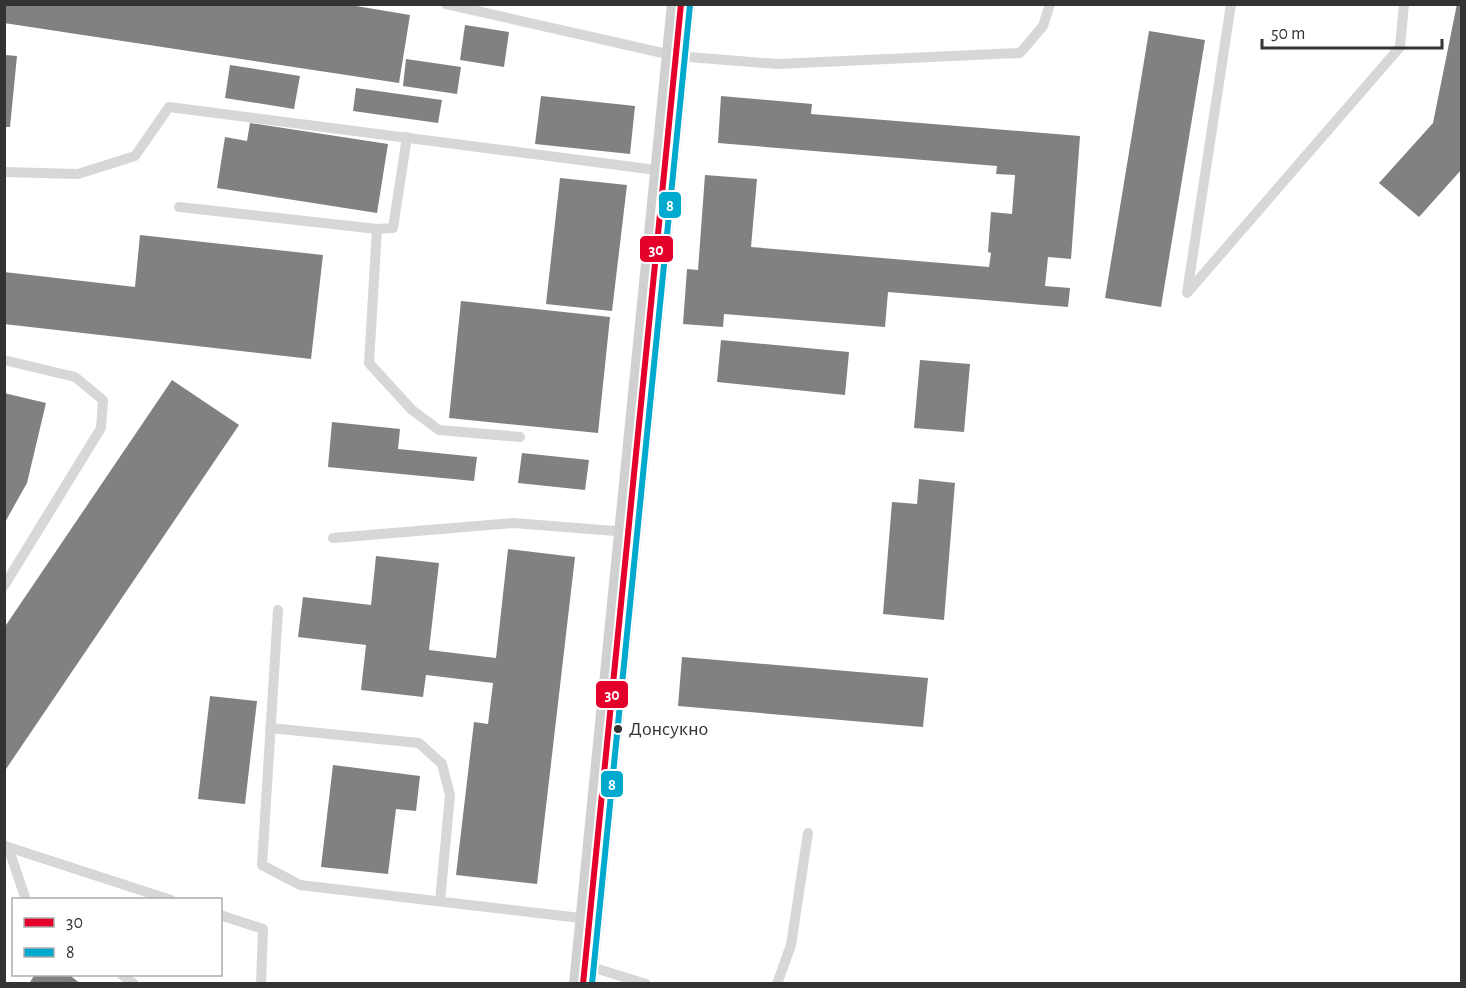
<svg xmlns="http://www.w3.org/2000/svg" width="1466" height="988" viewBox="0 0 1466 988" font-family="'Alegreya Sans',sans-serif">
<rect width="100%" height="100%" fill="#fff"/>
<!-- building -->
<g fill="#818181">
<path d="M4 4H344L410 15 399 83 4 23Z"/>
<path d="M1457 4H1462V169L1419 217 1379 183 1433 123Z"/>
<path d="M465 25 509 32 504 67 460 60Z"/>
<path d="M1149 31 1205 40 1161 307 1105 298Z"/>
<path d="M5 55 17 56 10 127H5Z"/>
<path d="M406 59 461 67 457 94 403 86Z"/>
<path d="M230 65 300 76 294 109 225 98Z"/>
<path d="M356 88 442 100 438 123 353 111Z"/>
<path d="M541 96 635 106 630 154 535 144Z"/>
<path d="M721 96 812 104 811 114 1080 136 1071 259 1048 257 1045 286 1070 288 1068 307 888 292 885 327 724 314 723 327 683 324 687 269 698 270 705 175 757 179 751 247 989 267 991 253 988 252 991 212 1012 214 1015 175 996 174 997 166 718 143Z"/>
<path d="M250 123 388 144 377 213 217 188 225 137 247 141Z"/>
<path d="M560 178 627 185 612 311 546 304Z"/>
<path d="M140 235 323 255 311 359 4 324V272L135 287Z"/>
<path d="M461 301 610 317 598 433 449 418Z"/>
<path d="M721 340 849 352 845 395 717 382Z"/>
<path d="M920 360 970 364 964 432 914 428Z"/>
<path d="M172 380 239 425 4 772V628Z"/>
<path d="M4 393 46 403 27 483 4 524Z"/>
<path d="M332 422 400 429 398 449 477 457 474 481 328 467Z"/>
<path d="M522 453 589 460 585 490 518 483Z"/>
<path d="M919 479 955 483 944 620 883 614 892 502 917 504Z"/>
<path d="M508 549 575 557 537 884 456 875 474 722 488 724 493 683 426 675 423 697 361 690 366 645 298 637 303 597 371 605 376 556 439 563 429 650 496 658Z"/>
<path d="M682 657 928 678 923 727 678 706Z"/>
<path d="M210 696 257 701 245 804 198 799Z"/>
<path d="M333 765 420 776 416 811 396 809 388 874 321 867Z"/>
<path d="M35 974H68L81 984H29Z"/>
</g>
<g fill="none" stroke-linecap="round" stroke-linejoin="round">
<!-- service -->
<g stroke="#d7d7d7" stroke-width="10">
<path d="M446 4 676 56 778 64 1020 53 1043 26 1050 4"/>
<path d="M1231 4 1187 293 1400 47 1404 4"/>
<path d="M4 172 78 174 135 156 169 107 664 171"/>
<path d="M179 207 377 229 393 228 407 137"/>
<path d="M377 229 369 363 412 410 439 430 520 437"/>
<path d="M4 360 75 377 103 400 101 428 4 586"/>
<path d="M333 538 513 523 628 532"/>
<path d="M278 610 262 865 300 885 589 919"/>
<path d="M270 728 419 743 442 764 450 795 440 901"/>
<path d="M4 845 8 847 26 900"/>
<path d="M8 847 171 900"/>
<path d="M220 915 263 929 261 984"/>
<path d="M585 965 646 984"/>
<path d="M121 974 134 984"/>
<path d="M777 984 791 945 808 833"/>
</g>
<!-- secondary -->
<path stroke="#d0d0d0" stroke-width="28" d="M583 984 681 4"/>
<defs>
<path id="bus-1" d="M583 984 681 4"/>
<path id="bus-2" d="M592 984 690 5"/>
</defs>
<!-- bus-1 casing -->
<use href="#bus-1" stroke="#fff" stroke-width="10"/>
<!-- bus-2 casing -->
<use href="#bus-2" stroke="#fff" stroke-width="10"/>
<!-- bus-1 -->
<use href="#bus-1" stroke="#e4002b" stroke-width="6"/>
<!-- bus-2 -->
<use href="#bus-2" stroke="#00a9ce" stroke-width="6"/>
</g>
<!-- markers -->
<circle fill="#333" stroke="#fff" stroke-width="2" cx="618" cy="729" r="5"/>
<g text-anchor="middle" dominant-baseline="central" stroke-width="6" stroke-linejoin="round" paint-order="stroke">
<!-- bus labels -->
<g font-size="20" fill="#333" stroke="#fff" text-anchor="start">
<text x="629" y="729">Донсукно</text>
</g>
</g>
<g stroke="#fff" stroke-width="2">
<rect x="658" y="191" width="24" height="28" rx="6" fill="#00a9ce"/>
<rect x="639" y="235" width="35" height="28" rx="6" fill="#e4002b"/>
<rect x="595" y="680" width="34" height="29" rx="6" fill="#e4002b"/>
<rect x="600" y="770" width="24" height="28" rx="6" fill="#00a9ce"/>
</g>
<g font-size="16" text-anchor="middle" font-weight="bold" fill="#fff">
<text x="670" y="211">8</text>
<text x="656" y="255">30</text>
<text x="612" y="700">30</text>
<text x="612" y="790">8</text>
</g>
<!-- border -->
<rect width="1466" height="988" fill="none" stroke="#333333" stroke-width="12"/>
<!-- legend -->
<rect x="12" y="898" width="210" height="78" fill="#ffffff" stroke="#adadad" stroke-width="1.5"/>
<rect x="24" y="918" width="30" height="9" fill="#e4002b" stroke="#adadad" stroke-width="1.5"/>
<text x="66" y="928" font-size="18" fill="#333333">30</text>
<rect x="24" y="948" width="30" height="9" fill="#00a9ce" stroke="#adadad" stroke-width="1.5"/>
<text x="66" y="958" font-size="18" fill="#333333">8</text>
<!-- scale -->
<path d="M1262 39v9h180v-9" fill="none" stroke="#333333" stroke-width="3"/>
<text x="1271" y="39" font-size="18" fill="#333333" stroke="#ffffff" stroke-width="4.5" paint-order="stroke">50 m</text>
</svg>
